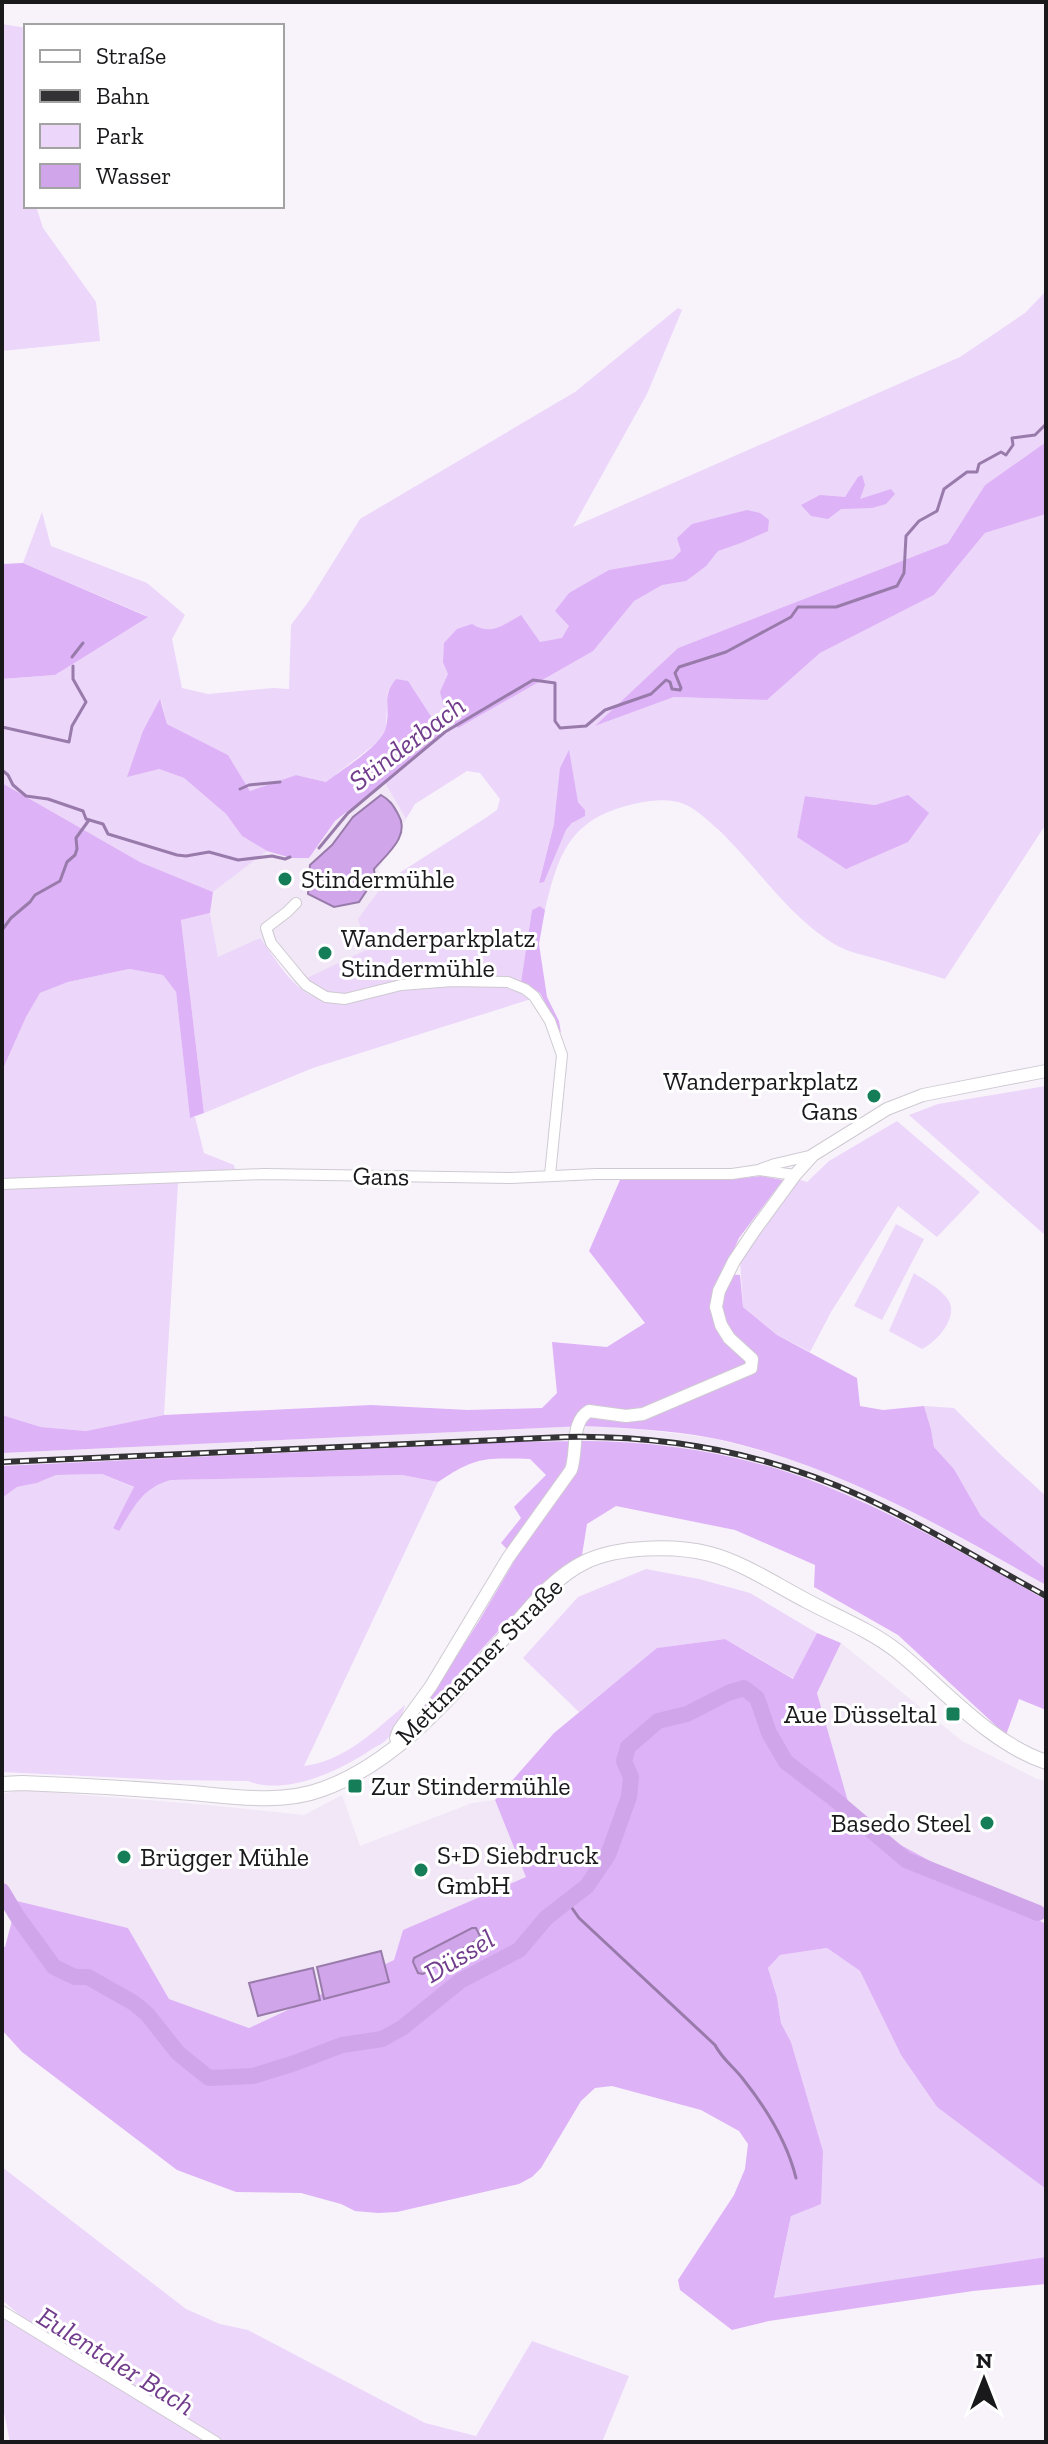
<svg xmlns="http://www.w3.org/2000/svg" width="1048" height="2444" viewBox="0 0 1048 2444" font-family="'Zilla Slab',serif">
<rect width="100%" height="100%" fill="#f8f3fb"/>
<!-- built -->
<g fill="#f1e7f6">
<path d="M384 781 406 819 378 870 385 882 359 919 368 949 296 984 260 938 218 958 210 913 213 892 267 851 291 858H309L335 821Z"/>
<path d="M584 1426 630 1428 712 1438 788 1458 825 1471 899 1504 1046 1585V1600L892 1515 820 1483 750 1462 678 1448 616 1441 513 1442 2 1466V1453Z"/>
<path d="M841 1643 962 1741 1037 1779 1046 1781V1924L853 1819 817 1693Z"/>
<path d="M21 1790 209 1805 304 1815 342 1795 360 1846 472 1803 495 1800 527 1877 403 1930 394 1960 249 2028 169 1999 128 1928 17 1901 2 1889V1794Z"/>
</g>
<!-- green -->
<g fill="#ecd6fa" fill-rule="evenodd">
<path d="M2 24 26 28V206H36L43 228 96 302 100 341 2 351Z"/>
<path d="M1046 291V442L985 485 948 543 678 648 598 725 674 697 767 700 820 653 934 595 985 533 1046 514V824L945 979C924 973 902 966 881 960 858 953 846 953 825 938 785 910 757 868 723 834 712 824 698 810 684 804 666 796 637 802 619 808 566 825 557 861 545 910L540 906 532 910 521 982 479 977H417L370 987 344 996 331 994 305 979 368 949 358 919 385 882 484 819 497 810 500 799 480 773 467 771 415 804 406 819 384 781 405 763 388 689 386 729 379 741 326 782 296 775 250 791 228 755 167 724 161 701 159 769 184 778 226 814 242 836 267 851 213 892 140 862 2 783V679L55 675 147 616 23 563 42 512 51 546 147 583 185 615 172 639 182 688 208 694 273 688 289 689 291 625 309 601 360 519 575 392 678 308 682 310 647 394 573 527 960 357 1025 313ZM806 796 875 805 908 796 797 837ZM578 802 585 810 566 830 544 881 539 883 554 824Z"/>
<path d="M210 913 218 957 260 938C276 959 293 991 320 999 330 1002 346 997 356 996 410 991 483 968 531 999L313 1068 204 1113 181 920Z"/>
<path d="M129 969 163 975 176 992 190 1117H195L204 1153 234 1165 235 1169 189 1173 178 1184 164 1415 86 1431 41 1427 2 1415V1071L26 1017 40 993 68 982Z"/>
<path d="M1046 1086V1236L909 1115 938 1104Z"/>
<path d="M897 1121 980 1192 937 1237 898 1206 831 1312 810 1352 777 1335 743 1307 740 1260 798 1179 807 1182 829 1161Z"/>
<path d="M896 1224 924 1239 882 1320 854 1306Z"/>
<path d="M914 1273C924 1280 938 1287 946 1297 962 1314 937 1342 922 1349L889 1331Z"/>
<path d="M924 1406 954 1408 1002 1456 1046 1496V1569L981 1516 954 1469 934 1447 931 1429Z"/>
<path d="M102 1474 135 1488 113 1527 119 1530C135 1506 142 1488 171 1480L402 1475 438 1482 304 1766C345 1761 374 1731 405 1705 402 1717 396 1730 387 1739 384 1743 377 1746 372 1749 340 1771 286 1796 248 1781L166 1780 2 1772V1498L17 1487 37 1483 56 1475Z"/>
<path d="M646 1569 699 1579 750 1593 817 1633 794 1679 725 1639 658 1648 579 1712 523 1658 578 1597Z"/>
<path d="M827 1948 860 1971 901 2055 937 2107 1046 2189V2257L774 2299 791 2216 823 2151 791 2042 781 2023 777 1997 768 1968 780 1955Z"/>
<path d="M2 2167 186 2309 220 2324 248 2330 425 2423 476 2436 532 2341 629 2376 602 2442H10L2 2403V2315L15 2325 22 2317 2 2300Z"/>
</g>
<!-- forest -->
<g fill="#deb2f7">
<path d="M1046 442V514L985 533 934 595 820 653 767 700 674 697 595 726 678 648 948 543 985 485Z"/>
<path d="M862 475 865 485 860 499 891 489 895 494 886 504 872 508 841 509 828 519 811 516 801 505 820 495 845 497 858 477Z"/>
<path d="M747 510 760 513 769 520 768 531 741 543 718 551 706 566 686 581 662 585 634 601 593 651 458 728 446 714 440 692 448 674 443 662 444 643 457 629 472 624C491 636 503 625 521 615L540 642 562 638 569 626 555 611 569 593 609 570 673 559 681 551 677 538 692 524Z"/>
<path d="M23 563 148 617 55 675 2 679V564Z"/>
<path d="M396 679 408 681 443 735 335 821 309 858H291L267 851 242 836 226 814 184 778 159 769 127 777 143 731 160 699 167 724 228 755 250 791 296 775 326 782C341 770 383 745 386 727 391 707 381 697 396 679Z"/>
<path d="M569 750 578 802 585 810V816L572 823 566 830 544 882 539 883 554 824 560 768Z"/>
<path d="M2 783 140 862 213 892 210 913 181 920 204 1113 190 1118 176 992 163 975 129 969 68 982 40 993 26 1017 2 1071Z"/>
<path d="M908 795 929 813 908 842 846 869 797 837 805 796 875 805Z"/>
<path d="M540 906 545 910 539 944 547 997 559 1021 561 1033 540 993 521 982 532 910Z"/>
<path d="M761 1176 783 1180 739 1238 723 1274 740 1275 743 1307 777 1335 857 1378 860 1406 883 1410 924 1406 931 1429 934 1447 954 1469 981 1516 1046 1569V1585C939 1525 834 1463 712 1438 670 1430 626 1428 584 1426L2 1453V1415L41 1427 86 1431 164 1415 371 1405 468 1410 542 1408 557 1393 552 1342 607 1347 645 1323 589 1251 620 1180 735 1179Z"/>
<path d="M583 1441C663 1441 748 1455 823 1485 901 1516 973 1559 1046 1600V1710L1019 1699 1006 1735 898 1635 814 1587 815 1565 735 1530 616 1506 587 1524 582 1555C558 1569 540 1588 521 1607 483 1646 448 1688 411 1727L479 1621 516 1558 501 1543 521 1518 514 1507 546 1475 530 1459C485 1458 477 1456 438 1482L402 1475 171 1480C142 1488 135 1506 119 1531L113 1528 134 1487 102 1474 56 1475 37 1483 17 1487 2 1498V1466L513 1442Z"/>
<path d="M817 1633 841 1643 817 1693 853 1819 1046 1924V2189L937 2107 901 2055 860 1971 827 1948 780 1955 768 1968 777 1997 781 2023 791 2042 823 2151 821 2204 791 2216 774 2298 1046 2257V2284L973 2291 769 2321 732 2330 680 2290 678 2280 734 2195 745 2169 748 2144 739 2131 701 2110 612 2086 595 2088 581 2101 541 2168 532 2177 519 2184 397 2212 378 2213 355 2211 341 2204 301 2193 236 2192 177 2170 22 2052 2 2030V1946L5 1947 17 1901 128 1928 169 1999 249 2028 394 1960 403 1930 526 1877 495 1800 554 1733 657 1648 725 1639 793 1679Z"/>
</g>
<!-- water -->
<g fill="#d0a5e9" stroke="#997bab" stroke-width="2">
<path d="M381 795C390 800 393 805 398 814 411 835 388 853 374 869L375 878 359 902 334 907 308 894 310 865 332 845 353 817Z"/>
<path d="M472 1928H476L480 1936 478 1939 423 1974 418 1973 413 1962 414 1958Z"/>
<path d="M381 1951 389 1982 324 1999 317 1967Z"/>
<path d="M313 1968 320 2000 258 2016 249 1983Z"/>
</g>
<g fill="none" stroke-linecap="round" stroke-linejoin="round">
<!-- stream -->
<g stroke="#997bab" stroke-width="3">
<path d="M72 657 83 643"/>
<path d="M2 727 69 742 72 726 86 702 73 679V666"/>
<path d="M2 770 8 775 13 785 26 796 48 799 83 811 86 819 103 824 108 834 177 855 186 856 209 852 238 860 272 856 285 859 290 857"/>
<path d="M240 789 249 785 280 782"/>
<path d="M319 848 348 813 445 732 533 680 555 683V721L560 728 586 726 605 710 651 694 666 680 670 682 672 689 680 690 681 688 675 673 679 667 726 652 791 617 798 607H836L897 586 904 573 906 536 919 521 937 511 944 489 967 472H977L979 464 1001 452 1006 455 1013 445 1012 438 1035 435 1046 424"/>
<path d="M2 930 11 918 30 902 35 895 60 881 67 862 75 855 77 849 76 838 89 820"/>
<path d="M567 1901 579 1918 715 2045C722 2059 734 2067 743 2079 766 2108 787 2141 796 2178"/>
</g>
<!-- river -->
<path stroke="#d0a5e9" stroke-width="16" d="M2 1891 17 1916 54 1967 75 1977H88L134 2003 147 2014 178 2053 209 2078 253 2076 295 2063 342 2045 382 2039 402 2028 460 1981 519 1950 546 1918 587 1886 608 1855 629 1797 631 1777 624 1761 628 1747 658 1721 687 1714 728 1693 744 1688 757 1698 769 1733 786 1762 833 1798 906 1860 1038 1913"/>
<defs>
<g id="minor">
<path d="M296 903 287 912 266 928 271 943 299 977 306 985 326 997 345 999 401 985 453 981 508 982 525 989 534 996 550 1021 562 1055 550 1175"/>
<path d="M761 1169 775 1164 813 1155"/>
<path d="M2 1184 264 1174 511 1178 596 1174H732L759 1170 795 1175"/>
<path d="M2 2311 216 2442"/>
</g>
<path id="tertiary" d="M399 1744 396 1738 399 1730 431 1686 508 1558 571 1470C578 1451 570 1422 589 1411L626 1416 643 1414 751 1368 752 1359 729 1338 721 1325 716 1307 719 1291 734 1261 754 1231 795 1175 813 1155 887 1109 923 1095 1046 1071"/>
<path id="secondary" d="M2 1784 22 1783C75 1785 127 1788 179 1792 226 1795 278 1806 323 1789 400 1761 456 1690 510 1631 532 1606 554 1577 585 1562 618 1546 675 1545 710 1554 744 1563 776 1585 807 1601 837 1617 870 1630 897 1651 944 1689 988 1742 1046 1762"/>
</defs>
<!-- minor casing -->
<use href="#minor" stroke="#cfcad2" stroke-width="12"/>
<!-- tertiary casing -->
<use href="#tertiary" stroke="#cfcad2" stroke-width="14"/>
<!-- secondary casing -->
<use href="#secondary" stroke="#cfcad2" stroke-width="16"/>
<!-- minor -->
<use href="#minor" stroke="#fff" stroke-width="10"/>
<!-- tertiary -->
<use href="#tertiary" stroke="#fff" stroke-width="12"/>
<!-- secondary -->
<use href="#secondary" stroke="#fff" stroke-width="14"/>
<defs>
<path id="rail" d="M2 1462 565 1437C667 1435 769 1454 863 1497 926 1526 985 1563 1046 1596"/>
</defs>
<!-- rail casing -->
<use href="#rail" stroke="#333235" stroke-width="6"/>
<!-- rail -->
<use href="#rail" stroke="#fff" stroke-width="3" stroke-dasharray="9" stroke-linecap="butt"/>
</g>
<!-- markers -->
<g fill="#157e59" stroke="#fff" stroke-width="3">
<circle cx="285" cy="879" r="8"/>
<circle cx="325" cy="953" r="8"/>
<circle cx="874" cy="1096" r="8"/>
<rect x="945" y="1706" width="16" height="16" rx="4"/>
<rect x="347" y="1778" width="16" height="16" rx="4"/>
<circle cx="987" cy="1823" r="8"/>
<circle cx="124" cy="1857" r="8"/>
<circle cx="421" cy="1870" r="8"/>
</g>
<g text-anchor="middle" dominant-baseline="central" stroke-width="6" stroke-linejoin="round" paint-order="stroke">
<!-- poi labels -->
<g font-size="26" fill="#19181b" stroke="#fff" text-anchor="start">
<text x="301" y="879">Stindermühle</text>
<text x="341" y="938">Wanderparkplatz<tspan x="341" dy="30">Stindermühle</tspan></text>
<text x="858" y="1081" text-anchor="end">Wanderparkplatz<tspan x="858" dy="30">Gans</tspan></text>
<text x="937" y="1714" text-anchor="end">Aue Düsseltal</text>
<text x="371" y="1786">Zur Stindermühle</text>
<text x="971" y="1823" text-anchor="end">Basedo Steel</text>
<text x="437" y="1855">S+D Siebdruck<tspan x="437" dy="30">GmbH</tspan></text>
<text x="140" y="1857">Brügger Mühle</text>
</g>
<!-- street labels -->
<g font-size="26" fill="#19181b" stroke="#fff">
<text transform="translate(381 1176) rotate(1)">Gans</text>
<text transform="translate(479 1661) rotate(-45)">Mettmanner Straße</text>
</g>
<!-- water labels -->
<g font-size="28" font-style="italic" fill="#713c8c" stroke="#fff">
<text transform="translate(407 743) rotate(-37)">Stinderbach</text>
<text transform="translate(459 1956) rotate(-31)">Düssel</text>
<text transform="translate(116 2361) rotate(32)">Eulentaler Bach</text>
</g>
</g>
<!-- border -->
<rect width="1048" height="2444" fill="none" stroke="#19181b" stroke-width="8"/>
<!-- legend -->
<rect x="24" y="24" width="260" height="184" fill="#ffffff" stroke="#a3a3a4" stroke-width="2"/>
<rect x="40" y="50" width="40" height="12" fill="#ffffff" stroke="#a3a3a4" stroke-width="2"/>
<text x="96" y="64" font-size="24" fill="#19181b">Straße</text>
<rect x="40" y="90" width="40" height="12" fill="#333235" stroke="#a3a3a4" stroke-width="2"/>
<text x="96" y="104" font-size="24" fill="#19181b">Bahn</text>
<rect x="40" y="124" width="40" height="24" fill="#ecd6fa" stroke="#a3a3a4" stroke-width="2"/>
<text x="96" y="144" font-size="24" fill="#19181b">Park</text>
<rect x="40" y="164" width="40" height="24" fill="#d0a5e9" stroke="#a3a3a4" stroke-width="2"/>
<text x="96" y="184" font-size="24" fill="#19181b">Wasser</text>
<!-- north arrow -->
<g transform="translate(984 2380)" stroke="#ffffff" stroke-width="6" paint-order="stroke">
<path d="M0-6L14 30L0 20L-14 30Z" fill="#19181b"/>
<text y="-12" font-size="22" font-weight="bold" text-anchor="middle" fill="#19181b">N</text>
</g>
</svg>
